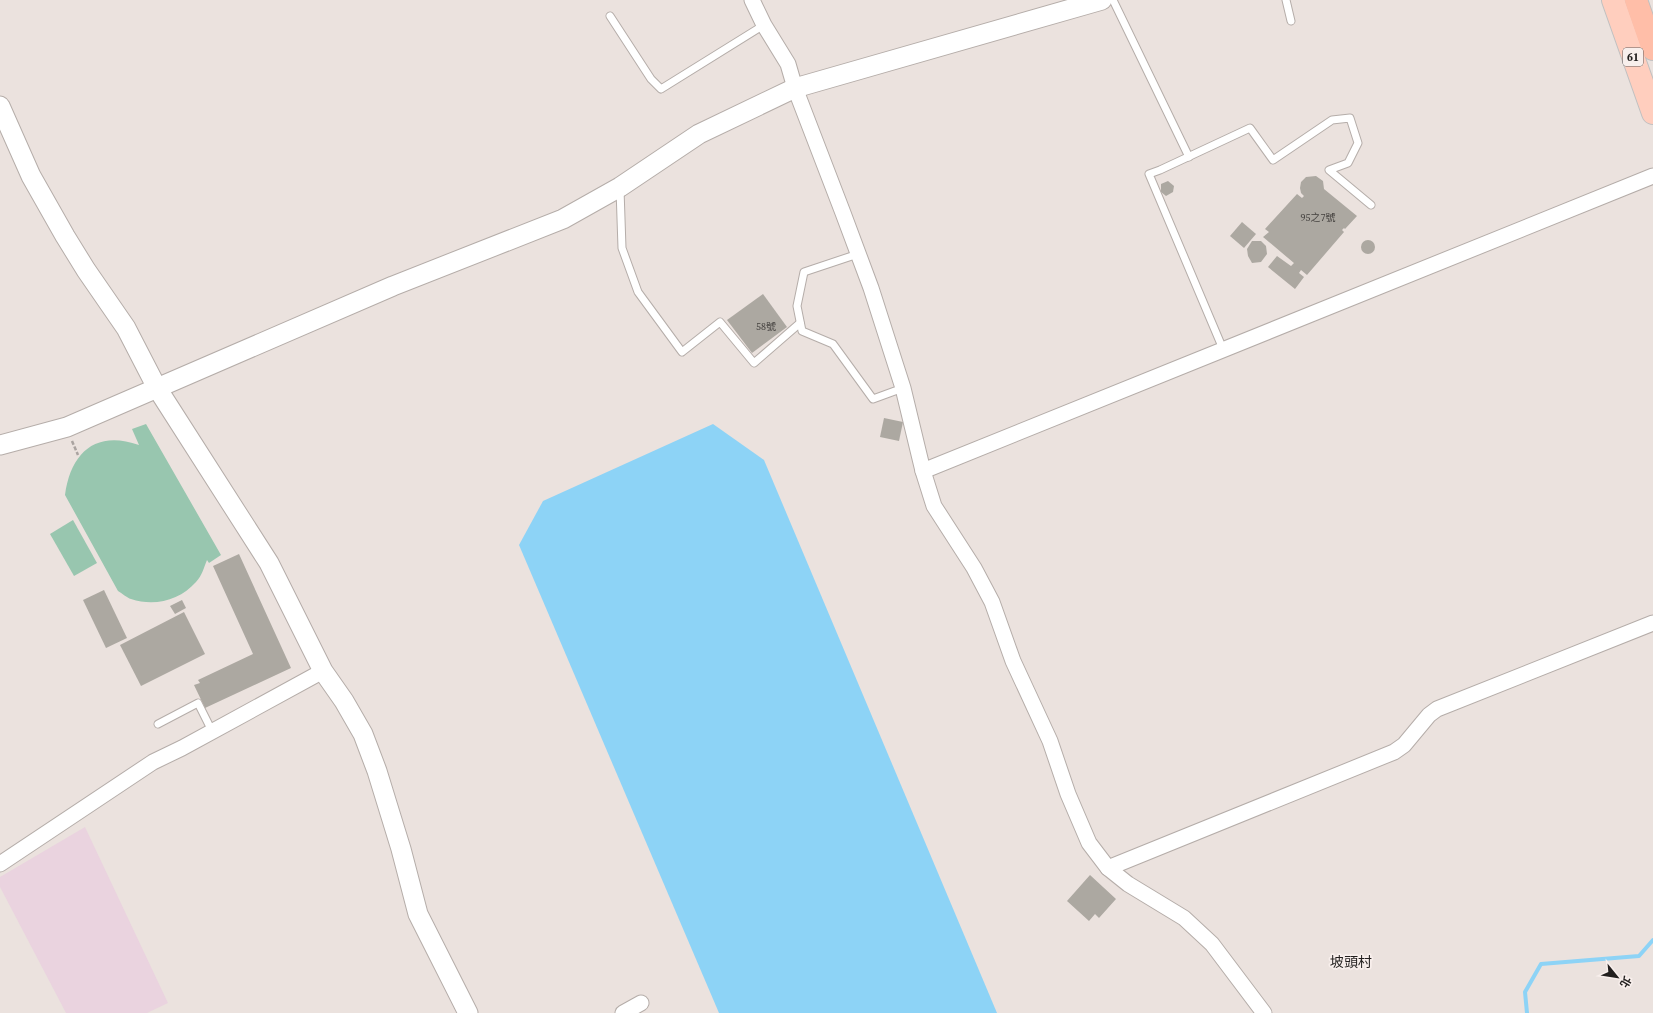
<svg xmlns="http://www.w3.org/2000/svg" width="1653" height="1013" viewBox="0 0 1653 1013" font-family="'Source Serif 4','Noto Sans TC',serif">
<rect width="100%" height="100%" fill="#ebe2de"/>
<!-- industrial -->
<path fill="#ead3df" d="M85 827 168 1003 147 1013H66L0 887V877Z"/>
<!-- green -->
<g fill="#98c6af">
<path d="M146 424 221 555 209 563 207 560C204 567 202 576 196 582 180 600 155 607 131 599 127 598 122 593 118 591L65 495C71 452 96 430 139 445L132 429Z"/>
<path d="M73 520 97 563 74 576 50 534Z"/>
</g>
<!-- water -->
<path fill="#8dd3f6" d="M713 424 764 460 997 1013H719L519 545 543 501Z"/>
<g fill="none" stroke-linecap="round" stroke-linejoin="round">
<!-- stream -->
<path stroke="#8dd3f6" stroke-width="4" d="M1527 1013 1525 992 1541 964 1639 956 1653 940"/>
</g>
<!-- building -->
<g fill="#aca8a1">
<path d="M1316 176 1323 181 1324 189 1357 216 1345 229 1344 228 1342 230 1344 232 1307 275 1301 270 1299 273 1304 277 1295 289 1268 267 1277 256 1291 266 1294 263 1263 237 1269 232 1265 229 1297 194 1302 198 1304 196 1301 193 1300 188 1301 182 1306 177Z"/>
<path d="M1168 181 1174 186 1173 192 1166 196 1161 192V184Z"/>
<path d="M1242 222 1256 234 1244 248 1230 236Z"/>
<circle cx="1368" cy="247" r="7"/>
<path d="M1252 241H1261L1266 246 1267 254 1261 262 1252 263 1248 256 1247 249Z"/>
<path d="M763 294 787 327 752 353 727 320Z"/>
<path d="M884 418 903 422 899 441 880 437Z"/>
<path d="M239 554 291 668 205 708 194 685 200 683 198 680 253 654 213 566Z"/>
<path d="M104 590 127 638 106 648 83 600Z"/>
<path d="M182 600 186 608 175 614 170 606Z"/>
<path d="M184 612 205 654 141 686 120 645Z"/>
<path d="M1090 875 1116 899 1099 918 1095 914 1089 921 1067 901Z"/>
</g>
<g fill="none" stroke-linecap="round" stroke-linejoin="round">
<defs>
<g id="service">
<path d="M1113 0 1189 157"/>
<path d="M1286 0 1291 21"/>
<path d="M610 16 651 79 661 89 764 25"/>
<path d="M620 189 622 248 638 292 682 352 720 322 754 363 800 323"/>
<path d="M858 254 804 272 797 306 802 331 833 344 873 399 903 388"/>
<path d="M1223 349 1149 174 1160 170 1250 128 1273 160 1332 120 1350 118 1358 143 1348 163 1329 170 1371 205"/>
<path d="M158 724 198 703 212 731"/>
</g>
<g id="minor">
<path d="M752 0 764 25 788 64 795 88 843 213 871 288 903 388 923 471 934 506 974 568 992 602 1013 661 1050 741 1068 794 1089 843 1108 868 1128 884 1184 918 1212 944 1264 1013"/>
<path d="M923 471 1653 176"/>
<path d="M0 864 153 762 182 748 323 671"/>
<path d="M1108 868 1394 752 1404 745 1429 715 1437 709 1653 623"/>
<path d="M623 1013 641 1003"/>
</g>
<g id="tertiary">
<path d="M0 106 31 176 65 236 86 270 126 328 157 388 269 563 323 671 344 701 363 734 377 771 401 849 418 914 468 1013"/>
<path d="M0 445 67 427 393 286 563 219 620 187 699 134 795 88 1102 0"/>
</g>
<path id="primary" d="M1613 0 1653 113"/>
<path id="trunk" d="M1636 0 1653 49"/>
</defs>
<!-- service casing -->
<use href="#service" stroke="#b5ada9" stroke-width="9"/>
<!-- minor casing -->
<use href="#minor" stroke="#b5ada9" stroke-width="17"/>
<!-- tertiary casing -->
<use href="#tertiary" stroke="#b5ada9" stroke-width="21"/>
<!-- primary casing -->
<use href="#primary" stroke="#c1c0c0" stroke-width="24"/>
<!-- trunk casing -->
<use href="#trunk" stroke="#c1c0c0" stroke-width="24"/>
<!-- path -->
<path stroke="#aaa3a0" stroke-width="2.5" stroke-dasharray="4 2" stroke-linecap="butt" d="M72 441 78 455"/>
<!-- service -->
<use href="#service" stroke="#fff" stroke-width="7"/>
<!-- minor -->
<use href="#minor" stroke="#fff" stroke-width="15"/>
<!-- tertiary -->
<use href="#tertiary" stroke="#fff" stroke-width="19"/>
<!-- primary -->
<use href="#primary" stroke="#ffcebe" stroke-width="22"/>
<!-- trunk -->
<use href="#trunk" stroke="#ffbea8" stroke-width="22"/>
</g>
<g text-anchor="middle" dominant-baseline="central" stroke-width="3.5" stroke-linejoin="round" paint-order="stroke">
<!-- number labels -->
<g font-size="10" fill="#44413f">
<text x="1318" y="217">95之7號</text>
<text x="766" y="326">58號</text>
</g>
<!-- shield labels -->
<rect fill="#f8efec" stroke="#625d5c" stroke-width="1" x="1623" y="48" width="20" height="18" rx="3"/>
<g font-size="11" font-weight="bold" fill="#221f1e">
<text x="1633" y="57">61</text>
</g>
<!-- quarter labels -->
<g font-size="14" fill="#221f1e" stroke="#f8efec">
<text x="1351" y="962">坡頭村</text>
</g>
</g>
<!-- north arrow -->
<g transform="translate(1617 977) rotate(120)" stroke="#f8efec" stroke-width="3" paint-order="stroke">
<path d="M0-3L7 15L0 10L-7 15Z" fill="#221f1e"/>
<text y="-6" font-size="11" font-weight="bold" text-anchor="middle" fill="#221f1e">北</text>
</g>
</svg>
